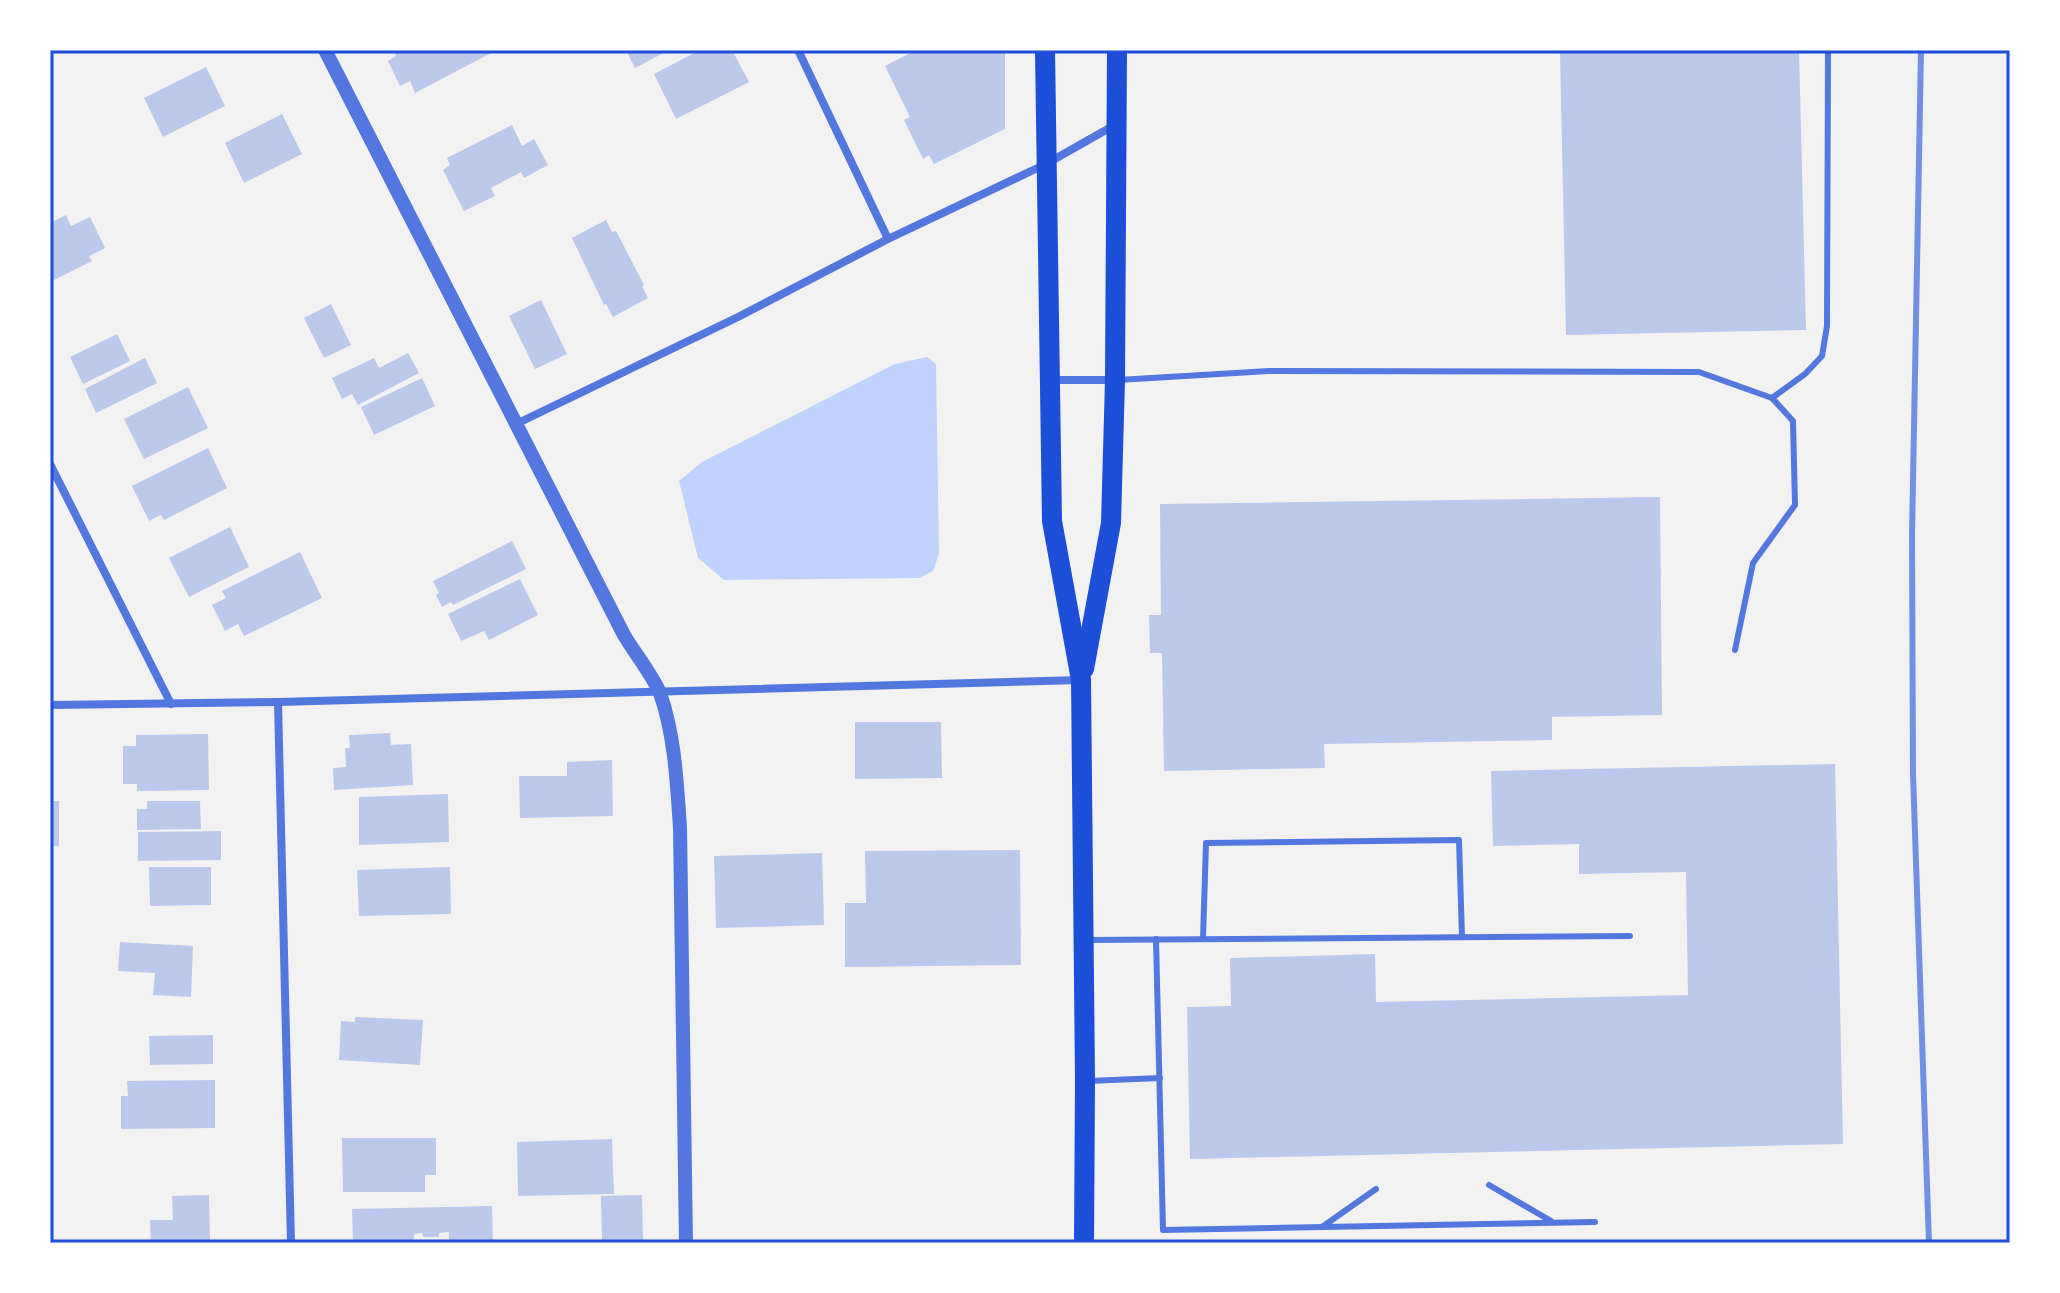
<svg xmlns="http://www.w3.org/2000/svg" width="2060" height="1293" viewBox="0 0 2060 1293" font-family="'Fira Sans',sans-serif">
<rect width="100%" height="100%" fill="#f2f2f2"/>
<!-- water -->
<path fill="#bfd3fe" d="M927 357 936 364 939 554 933 571 919 578 724 580 698 558 679 481 702 462 895 364Z"/>
<!-- building -->
<g fill="#bdc9ec">
<path d="M393 50H497L415 93 410 81 400 86 388 61 396 56Z"/>
<path d="M626 50H669L635 68Z"/>
<path d="M700 50H732L749 82 676 119 654 74Z"/>
<path d="M916 50H1005V129L934 164 929 155 923 159 904 120 910 117 885 66Z"/>
<path d="M1560 50H1799L1806 330 1566 335Z"/>
<path d="M206 67 225 106 163 137 144 98Z"/>
<path d="M282 114 302 154 244 183 225 143Z"/>
<path d="M512 125 522 146 534 139 548 165 524 178 521 172 491 188 495 196 464 211 443 170 450 165 447 158Z"/>
<path d="M66 215 71 226 90 217 105 248 89 256 92 261 50 282V223Z"/>
<path d="M606 220 612 232 616 231 644 285 642 286 648 298 613 317 606 304 604 305 572 238Z"/>
<path d="M541 300 567 354 535 369 509 316Z"/>
<path d="M331 304 351 345 324 358 304 318Z"/>
<path d="M117 334 130 361 83 384 70 357Z"/>
<path d="M408 353 419 373 358 405 352 394 342 399 332 378 374 358 379 368Z"/>
<path d="M145 358 157 383 96 413 85 389Z"/>
<path d="M422 378 435 406 374 435 361 407Z"/>
<path d="M188 387 208 428 144 459 124 419Z"/>
<path d="M208 448 227 488 164 520 161 515 149 521 132 486Z"/>
<path d="M1660 497 1662 715 1552 717V740L1324 744 1325 768 1164 771 1162 653H1150L1149 615H1161L1160 504Z"/>
<path d="M230 527 249 567 189 597 169 558Z"/>
<path d="M512 541 526 569 453 605 451 602 442 607 436 595 439 593 433 581Z"/>
<path d="M300 552 322 598 244 636 238 624 225 631 212 605 226 598 222 591Z"/>
<path d="M520 579 538 615 489 640 484 631 461 641 448 614Z"/>
<path d="M855 722H941L942 778 855 779Z"/>
<path d="M390 733 391 745 411 744 413 785 334 790 333 768 346 767 345 748H350L349 735Z"/>
<path d="M208 734 209 790 137 791V784H123V746H136V735Z"/>
<path d="M612 760 613 816 520 818 519 776H567V762Z"/>
<path d="M1835 764 1843 1144 1190 1159 1187 1007 1231 1006 1230 958 1375 954 1376 1002 1688 995 1686 872 1579 874V844L1493 846 1491 771Z"/>
<path d="M448 794 449 842 359 845V797Z"/>
<rect x="50" y="801" width="9" height="45"/>
<path d="M147 801H200L201 829 137 830V809H147Z"/>
<path d="M221 831V860L138 861V832Z"/>
<path d="M1020 850 1021 965 845 967V903H866L865 851Z"/>
<path d="M822 853 824 925 716 928 714 856Z"/>
<path d="M149 867H211V905L150 906Z"/>
<path d="M450 867 451 914 359 916 357 870Z"/>
<path d="M120 942 193 946 191 997 153 995 155 973 118 971Z"/>
<path d="M355 1017 423 1020 420 1065 339 1060 341 1021 355 1022Z"/>
<path d="M213 1035V1064L150 1065 149 1036Z"/>
<path d="M215 1080V1128L121 1129V1096H128L127 1081Z"/>
<path d="M342 1138H436V1175H425V1192H343Z"/>
<path d="M612 1139 614 1194 518 1196 517 1142Z"/>
<path d="M209 1195 210 1243H151L150 1220H173L172 1196Z"/>
<path d="M642 1195 643 1243H602L601 1196Z"/>
<path d="M492 1206 493 1243H449V1232L439 1233V1237H423L422 1233 414 1234V1243H353L352 1209Z"/>
</g>
<g fill="none" stroke-linecap="round" stroke-linejoin="round">
<!-- service -->
<g stroke="#5277de" stroke-width="6">
<path d="M1118 380 1269 371 1699 372 1772 398 1793 421 1795 505 1753 563 1735 650"/>
<path d="M1772 398 1805 374 1822 356 1827 326 1828 50"/>
<path d="M1156 939 1163 1230 1595 1222"/>
<path d="M1203 939 1206 843 1459 840 1462 937"/>
<path d="M1086 940 1630 936"/>
<path d="M1088 1081 1160 1078"/>
<path d="M1489 1185 1551 1221"/>
<path d="M1322 1227 1376 1189"/>
</g>
<!-- minor -->
<g stroke="#5277de" stroke-width="8">
<path d="M798 50 888 239"/>
<path d="M1051 380H1114"/>
<path d="M516 424 738 317 888 239 1046 164 1113 126"/>
<path d="M50 464 171 704"/>
<path d="M278 702 291 1243"/>
<path d="M50 705 278 702 1081 680"/>
</g>
<!-- tertiary -->
<path stroke="#5277de" stroke-width="14" d="M325 50 624 635C634 652 653 676 660 693 675 736 677 784 680 828L686 1243"/>
<!-- primary -->
<g stroke="#1d4ed8" stroke-width="20">
<path d="M1045 50 1052 521 1081 680 1085 1081 1084 1243"/>
<path d="M1084 669 1111 523 1115 380 1117 50"/>
</g>
<!-- rail -->
<path stroke="#7290e2" stroke-width="6" d="M1921 50 1912 536 1913 774 1929 1243"/>
</g>
<!-- border -->
<rect width="2060" height="1293" fill="none" stroke="#ffffff" stroke-width="104"/>
<rect x="52" y="52" width="1956" height="1189" fill="none" stroke="#1d4ed8" stroke-width="3"/>
</svg>
